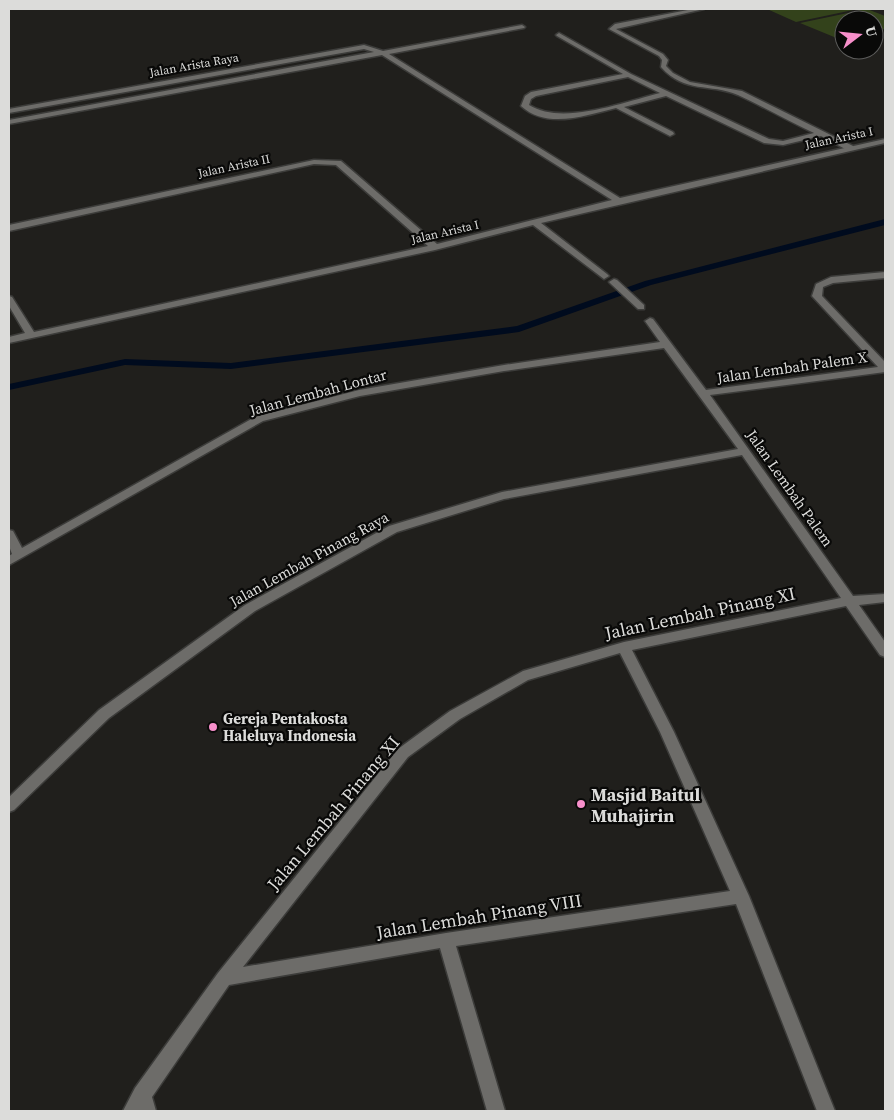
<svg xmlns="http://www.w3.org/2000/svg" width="894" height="1120" viewBox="0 0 894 1120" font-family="'Source Serif 4',serif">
<rect width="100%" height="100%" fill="#201f1c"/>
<!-- green -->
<g fill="#33421b">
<path d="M767 9H858L796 22Z"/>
<path d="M867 9 885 16V29L874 31V20H844V38L839 39 800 23Z"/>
</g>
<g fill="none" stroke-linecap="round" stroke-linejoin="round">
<!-- stream -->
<path fill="#000b1e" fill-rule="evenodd" d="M885 219V225L651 285 519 332 231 369 125 365 9 390V384L125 359 231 363 517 326 645 281Z"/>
<defs>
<path id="lane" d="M693 9H704L616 29 663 54 668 60 666 66 673 73 690 82 742 91 853 146V150H847L821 136 783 145 764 143 666 96 624 107 673 132 674 134 670 136 616 108C587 115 547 130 521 106L525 96 531 92 623 74 557 36 556 35 559 33 631 74 769 139 783 141 814 133C789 121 764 107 738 95 710 83 685 94 661 67L662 60 659 56 609 29 615 24ZM628 77 660 93C624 102 562 126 529 105L531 99 536 96Z"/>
<g id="street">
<path d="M522 25 525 27 524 28 389 54 620 198 885 139V143L541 223 607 274 609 276 604 279 533 225 435 250 9 343V337L25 333 9 306V296L12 297 34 332 428 246 336 165 314 164 9 231V225L314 160 341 161 437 244 612 200 382 55 9 124V120L374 52 364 49 9 113V109L364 45 383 51Z"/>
<path d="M885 272V278L833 283 823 287 822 296 885 362V372L710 395 853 596 885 594V602L859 605 885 642V657L880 655 846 606 632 650 674 732 749 896 835 1111H817L736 904 456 946 505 1111H487L440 948 229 985 152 1097 156 1111H123L135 1088 218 973 398 749 450 711 523 671 624 642 841 598 742 455 504 499 397 532 255 611 109 718 14 810 9 812V797L99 710 245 605 389 526 502 492 738 449 664 348 504 371 360 396 263 421 9 565V556L12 554 9 546V530L13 531 22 548 255 417 359 390 504 365 660 342 645 321 650 318 653 319 706 390 878 367 812 296 816 284 831 277ZM620 653 660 732 730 891 446 933 243 967 408 757 460 719 528 680Z"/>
<path d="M614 279 617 280 644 305V309H638L611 284 609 282Z"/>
</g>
</defs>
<!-- lane casing -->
<use href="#lane" stroke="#3c3c3a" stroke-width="3"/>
<!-- street casing -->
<use href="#street" stroke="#3c3c3a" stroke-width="3"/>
<!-- lane -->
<use href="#lane" fill="#6d6c69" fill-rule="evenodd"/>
<!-- street -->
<use href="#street" fill="#6d6c69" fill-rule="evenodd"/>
</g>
<!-- markers -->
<g fill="#f890cb" stroke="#090908" stroke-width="2">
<circle cx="213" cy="727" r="5"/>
<circle cx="581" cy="804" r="5"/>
</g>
<g text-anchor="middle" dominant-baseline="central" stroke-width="4.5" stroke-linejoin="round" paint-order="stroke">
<!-- far-street labels -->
<g font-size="12" fill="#dcdcda" stroke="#090908">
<text transform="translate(194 65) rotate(-10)">Jalan Arista Raya</text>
<text transform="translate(839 138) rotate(-12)">Jalan Arista I</text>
<text transform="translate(234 166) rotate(-12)">Jalan Arista II</text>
<text transform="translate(445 232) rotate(-13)">Jalan Arista I</text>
</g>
<!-- street labels -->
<g font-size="15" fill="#dcdcda" stroke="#090908">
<text transform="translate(792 367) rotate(-8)">Jalan Lembah Palem X</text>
<text transform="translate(318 392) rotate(-15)">Jalan Lembah Lontar</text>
<text transform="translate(790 488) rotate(55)">Jalan Lembah Palem</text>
<text transform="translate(309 559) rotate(-29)">Jalan Lembah Pinang Raya</text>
</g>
<!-- poi labels -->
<g font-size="15" font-weight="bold" fill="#dcdcda" stroke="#090908" text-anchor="start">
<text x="223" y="718">Gereja Pentakosta<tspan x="223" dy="17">Haleluya Indonesia</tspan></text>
</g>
<!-- near-street labels -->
<g font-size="18" fill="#dcdcda" stroke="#090908">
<text transform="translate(700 613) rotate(-12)">Jalan Lembah Pinang XI</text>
<text transform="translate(333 813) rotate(-50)">Jalan Lembah Pinang XI</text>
<text transform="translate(479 916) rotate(-9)">Jalan Lembah Pinang VIII</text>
</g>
<!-- near-poi labels -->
<g font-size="18" font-weight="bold" fill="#dcdcda" stroke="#090908" text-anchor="start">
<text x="591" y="794">Masjid Baitul<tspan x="591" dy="21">Muhajirin</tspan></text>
</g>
</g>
<!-- border -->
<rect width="894" height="1120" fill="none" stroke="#dcdcda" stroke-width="20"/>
<!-- north arrow -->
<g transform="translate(859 35) rotate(74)"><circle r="24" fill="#090908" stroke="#5d5d5c"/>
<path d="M0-4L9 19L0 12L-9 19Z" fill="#f890cb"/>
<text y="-8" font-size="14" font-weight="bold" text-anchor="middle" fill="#dcdcda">U</text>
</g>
</svg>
